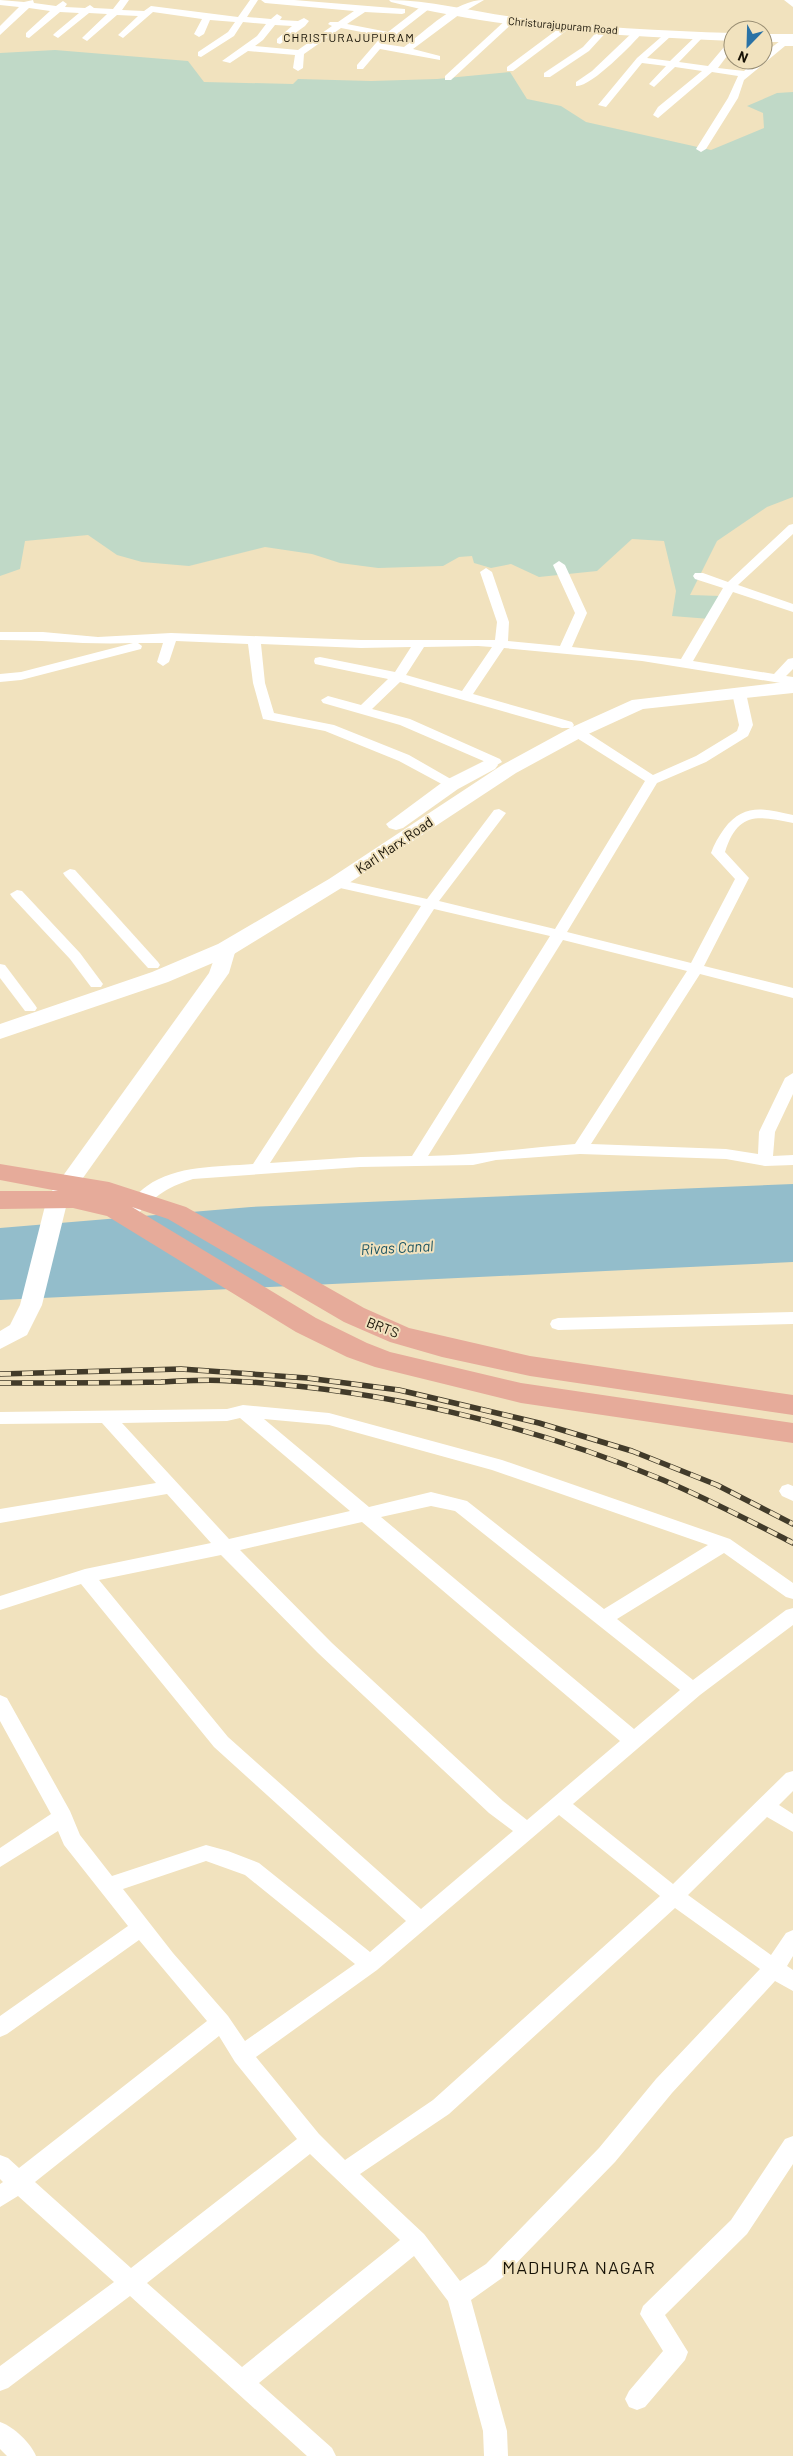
<svg xmlns="http://www.w3.org/2000/svg" width="793" height="2456" viewBox="0 0 793 2456" font-family="Barlow,sans-serif">
<rect width="100%" height="100%" fill="#f1e2be"/>
<!-- green -->
<path fill="#c0d9c7" d="M55 50 188 61 204 82 293 84 298 79 371 81 437 79 510 72 527 99 561 106 586 122 711 150 764 128 763 113 747 106 777 93 793 92V497L767 507 717 541 690 595 721 596 710 619 672 616 676 591 664 541 632 539 597 571 539 577 511 564 491 568 474 563 472 556 459 557 443 566 378 568 340 563 312 554 265 547 189 566 142 562 117 555 88 535 25 541 20 569 0 576V53Z"/>
<!-- water -->
<path fill="#93bdcb" d="M793 1184V1262L0 1300V1228L251 1207Z"/>
<g fill="none" stroke-linecap="round" stroke-linejoin="round">
<!-- minor -->
<g fill="#fff" fill-rule="evenodd">
<path d="M0 0 24 2 33 0 34 3 56 6 63 1 67 4 65 7 85 8 90 5 94 8 113 9 120 0H129L122 10 144 11 151 6 238 17 250 0H258L247 17 271 19 277 14 282 17 280 20 298 21 304 18 309 21 305 26 280 44 277 43V39L292 26 275 25 263 40 255 46 298 50 332 26 328 24 330 22H338L354 11 265 3 261 0H294L405 9V13L402 14 365 12 347 24 388 32 423 5H429V9L384 44 404 47C427 30 455 0 484 0L460 14 413 49 440 56V60L380 49 363 69H357V65L382 36 341 28 304 54 303 68 298 71 293 68 295 55 248 51 230 63 222 61 257 36 266 24 243 22 234 36 201 57 198 56V52L228 32 235 22 210 20 204 34 199 37 194 34 202 19 153 12 123 38 118 35 138 16 117 15 87 41 82 38 84 36 107 14 89 13 58 38 53 35 55 33 79 13 60 12 29 38 26 37V33L50 11 29 8 0 35V26L19 7 0 5Z"/>
<path d="M784 0H793V7Z"/>
<path d="M508 18 516 20 451 80H445V76Z"/>
<path d="M566 23 574 25 513 71H507V67Z"/>
<path d="M602 26 610 28 589 51 550 77H544V73L583 47Z"/>
<path d="M635 30 643 32C633 44 590 88 576 86V82L592 71Z"/>
<path d="M668 31 671 32V36L647 58 670 61 699 33 704 36 679 62 708 66 730 40 733 39V48L718 68 744 71 756 60H763V54L780 41 793 40V46H785L744 80 738 98 706 149 701 152 696 149 728 98 738 76 712 72 658 118 653 115 658 107 702 71 675 67 654 87 649 84 666 66 642 63 606 107 598 105 637 58Z"/>
<path d="M793 524V534L738 585 793 604V612L733 592 693 661 774 674 788 659 793 658V669L786 676 793 677V685L642 661 504 648 473 694 572 722 574 725 572 728H562L400 682 372 709 410 719 500 759 502 762 495 766 400 725 323 703 321 700 328 696 361 705 388 679 315 664 314 661 315 658 320 657 395 672 411 647 361 648 261 644 265 683 274 713 334 725 409 755 456 782 458 785 456 788 451 789 399 761 325 731 263 719 253 683 248 644 176 641 169 662 163 666 157 662 163 643H138L142 646 141 649 21 680 0 682V674L21 672 133 643C88 645 45 640 0 640V632H43L98 637 171 633 361 640H495L497 622 480 572 486 568 492 572 509 622 508 641 560 646 575 613 553 565 559 561 565 565 587 613 572 647 681 659 723 588 695 579 693 576 695 573H703L728 582 789 525ZM478 646 492 647 462 691 406 675 424 647Z"/>
<path d="M739 689 746 693 753 725 748 736 706 762 657 783 567 932 691 963 735 879 711 853C714 844 719 836 724 829 744 802 765 809 793 815V823C758 816 738 811 725 852L749 878 704 966 793 988V998L700 974 591 1144 726 1149 758 1154 759 1132 785 1078 793 1073V1094L775 1132 773 1156 793 1155V1165L765 1166 726 1159 580 1154 496 1160 473 1165 360 1167 193 1179C164 1188 153 1198 133 1219H121L119 1215 121 1211C129 1203 137 1193 147 1186 176 1165 218 1167 253 1164L421 906 331 886 329 883 331 880 336 879 427 899 494 810 499 809 506 813 439 901 555 929 645 781 572 735 570 732 572 729H582L653 775 696 756 737 731 739 725 732 693ZM434 909 550 936 412 1156 360 1157 270 1163ZM563 940 687 971 575 1144C526 1148 477 1155 428 1156Z"/>
<path d="M70 869 75 870 158 962 160 965 158 968H148L65 876 63 873Z"/>
<path d="M17 890 22 891 80 953 103 984 101 987H91L70 959 12 897 10 894Z"/>
<path d="M0 964 5 965 35 1005 37 1008 35 1011H25L0 978Z"/>
<path d="M793 1312V1324L558 1330 552 1328 550 1324 552 1320 558 1318Z"/>
<path d="M243 1405 329 1413 502 1460 730 1539 793 1583V1599L786 1597 724 1553 617 1619 693 1680 786 1610 793 1608V1625L700 1695 573 1804 673 1884 786 1773 793 1771V1791L779 1805 793 1814V1832L767 1817 688 1895 771 1955 786 1933 793 1930V1956L787 1966 793 1970V1991L775 1981 672 2093 615 2162 502 2278 471 2300 507 2431 508 2456H484L483 2431 448 2301 414 2256 259 2383 332 2448 336 2456H307L130 2296 8 2388 0 2391V2366L114 2282 18 2196 0 2207V2184L3 2182 0 2179V2155L8 2158 19 2168 207 2021 139 1940 7 2034 0 2037V2016L128 1926 64 1845 58 1831 0 1867V1848L51 1814 0 1721V1695L7 1698 70 1811 80 1835 112 1876 206 1845 228 1851 259 1863 370 1952 406 1921 214 1747 81 1584 0 1610V1596L85 1569 211 1543 167 1494 0 1523V1509L156 1483 102 1423 0 1424V1412L227 1409ZM240 1418 350 1511 229 1539 122 1423 227 1421ZM264 1419 329 1425 492 1470 708 1545 604 1609 467 1501 431 1492 369 1507ZM431 1506 455 1511 680 1690 634 1729 381 1517ZM362 1522 620 1741 527 1820 503 1801 332 1643 240 1550ZM221 1555 318 1653 489 1813 513 1831 421 1909 228 1737 99 1580ZM559 1815 660 1896 433 2100 345 2160 319 2134 256 2057 377 1970ZM206 1861 245 1875 355 1964 245 2041 228 2016 173 1953 123 1889ZM675 1908 760 1969 656 2079 599 2148 486 2264 460 2281 424 2234 360 2174 449 2114ZM219 2036 235 2062 297 2139 131 2268 35 2182ZM310 2154 400 2240 242 2367 147 2283Z"/>
<path d="M788 1484 793 1486V1501L782 1496 779 1491 782 1486Z"/>
<path d="M793 2136V2164L747 2234 665 2315 688 2352 685 2360 645 2407 637 2410 629 2407 625 2399 629 2391 663 2351 640 2314 643 2306 731 2220 785 2139Z"/>
<path d="M0 2422C14 2427 30 2442 36 2456H7L0 2449Z"/>
</g>
<!-- tertiary -->
<g fill="#fff" fill-rule="evenodd">
<path d="M389 0C433 0 477 13 521 18 591 27 662 31 733 33V41C619 36 502 30 391 2Z"/>
<rect x="763" y="34" width="30" height="8"/>
<path d="M226 943 233 945 236 949 229 973 68 1199 42 1305 27 1335 0 1349V1331L10 1325 20 1305 47 1198 209 973 219 945Z"/>
</g>
<!-- secondary -->
<g fill="#fff" fill-rule="evenodd">
<path d="M793 681V693L643 709 584 736 516 773 343 887 234 954 168 982 0 1039V1024L152 972 218 944 329 879 502 765 570 728 632 700Z"/>
<path d="M488 759 495 761 498 765 495 769 458 789 403 828 396 830 389 828 386 824 444 781Z"/>
</g>
<!-- primary -->
<path fill="#e6ab9a" fill-rule="evenodd" d="M0 1164 109 1182 186 1207 364 1308 409 1328 530 1356 793 1395V1415L530 1376 442 1357 390 1342 344 1322 168 1219 132 1207 316 1318 367 1343 390 1352 521 1383 793 1423V1443L521 1403 375 1367 347 1357 296 1332 107 1216 73 1208 0 1209V1191H58L0 1180Z"/>
<defs>
<g id="rail">
<path d="M0 1374 181 1369 307 1378 399 1390 539 1423 632 1451 717 1485 793 1524"/>
<path d="M0 1383C54 1383 107 1383 161 1382 184 1381 208 1379 231 1381 375 1388 530 1424 663 1480 708 1499 750 1521 793 1543"/>
</g>
</defs>
<!-- rail casing -->
<use href="#rail" stroke="#423b2a" stroke-width="5.5"/>
<!-- rail -->
<use href="#rail" stroke="#f1e2be" stroke-width="4" stroke-dasharray="11" stroke-linecap="butt"/>
</g>
<g text-anchor="middle" dominant-baseline="central" stroke-width="4" stroke-linejoin="round" paint-order="stroke">
<!-- far-street labels -->
<g font-size="11" fill="#171206" stroke="#f1e2be">
<text transform="translate(563 25) rotate(5)">Christurajupuram Road</text>
</g>
<!-- far-neighbourhood labels -->
<g font-size="12" letter-spacing="1" fill="#171206" stroke="#f1e2be">
<text x="349" y="37">CHRISTURAJUPURAM</text>
</g>
<!-- street labels -->
<g font-size="14" fill="#171206" stroke="#f1e2be">
<text transform="translate(394 845) rotate(-34)">Karl Marx Road</text>
<text transform="translate(383 1327) rotate(21)">BRTS</text>
</g>
<!-- water labels -->
<g font-size="15" font-style="italic" fill="#1b5463" stroke="#f1e2be">
<text transform="translate(397 1247) rotate(-3)">Rivas Canal</text>
</g>
<!-- near-neighbourhood labels -->
<g font-size="18" letter-spacing="1" fill="#171206" stroke="#f1e2be">
<text x="579" y="2267">MADHURA NAGAR</text>
</g>
</g>
<!-- north arrow -->
<g transform="translate(748 45) rotate(203)"><circle r="24" fill="#f1e2be" stroke="#9a8f74"/>
<path d="M0-4L9 19L0 12L-9 19Z" fill="#2a72a6"/>
<text y="-8" font-size="14" font-weight="bold" text-anchor="middle" fill="#171206">N</text>
</g>
</svg>
